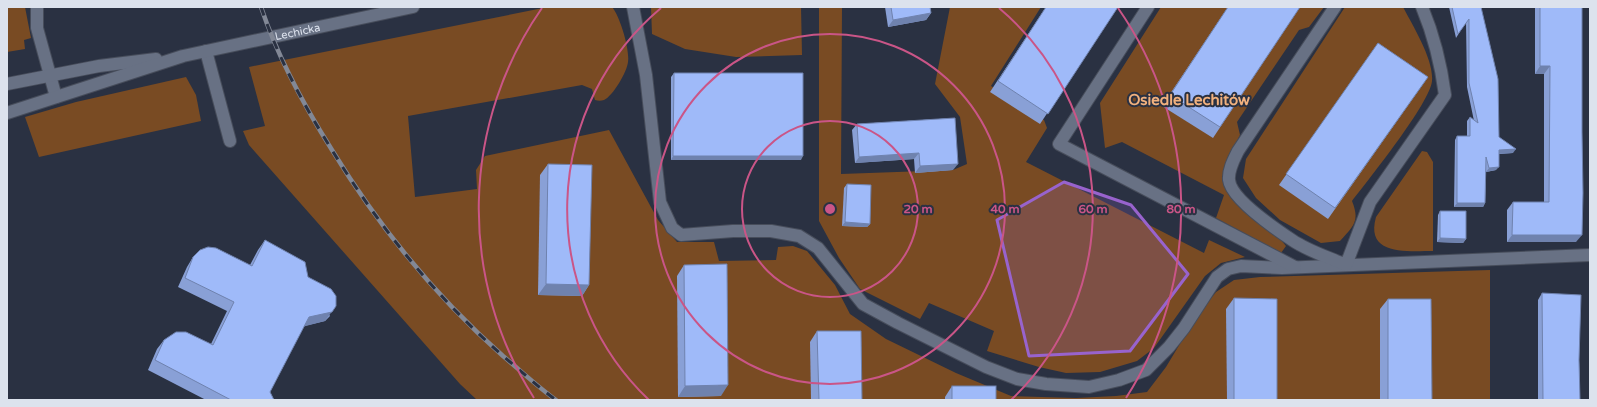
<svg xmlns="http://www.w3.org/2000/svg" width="1597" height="407" viewBox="0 0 1597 407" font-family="'Varela Round',sans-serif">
<rect width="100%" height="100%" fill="#2a3142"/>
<!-- green -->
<g fill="#794b23">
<path d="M7 7H25L31 38 24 40 25 49 7 52Z"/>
<path d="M548 7H612C620 16 630 50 628 62 627 72 613 96 604 100 601 101 598 101 595 100L592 89 582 85 408 116 415 197 477 189 476 170 485 156 609 130 658 220 677 242H714L719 261 776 260 778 247 793 246 807 251 835 285 850 314 886 339 956 373 1011 396 1076 398 1116 396 1147 392 1166 367 1196 317 1216 292 1234 280 1260 277 1490 270V400H477L460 384 249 145 243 131 265 126 249 67Z"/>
<path d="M651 7H801L802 55 736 57 685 49 652 34Z"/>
<path d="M819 7H842L841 174 953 170 967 164 960 117 935 84 950 7H1041L991 86 1044 120 1047 128 1026 162 1204 253 1209 240 1245 257 1221 263 1205 276 1154 348 1137 361 1100 372 1066 373 1039 367 987 351 994 331 929 303 920 319 860 289 839 258 819 221Z"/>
<path d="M1161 7H1324L1309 27 1299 30 1237 122 1240 135 1228 158 1224 172 1286 246 1281 253 1216 218 1224 195 1122 142 1105 148 1100 103Z"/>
<path d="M1345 7H1403C1413 26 1434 60 1432 81 1430 103 1369 179 1352 201 1360 221 1354 226 1340 241L1321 243 1280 220 1256 198 1243 178 1246 159Z"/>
<path d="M186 77 196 95 201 121 39 157 25 117 76 102Z"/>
<path d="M1422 151 1427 152 1433 162V251C1407 251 1365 256 1376 217Z"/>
</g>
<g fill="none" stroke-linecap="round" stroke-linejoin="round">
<defs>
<g id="minor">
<path d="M37 7V28L56 97"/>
<path d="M633 7 646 75 660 202 672 228 681 235 733 231H771L799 236 818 248 863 304 898 323 986 367 1017 379 1046 384 1089 387 1119 380 1146 370 1169 347 1184 328 1217 277 1228 269 1241 266 1282 268 1590 255"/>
<path d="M1148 7 1059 144 1295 267"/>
<path d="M1335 7 1238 151C1234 159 1228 170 1229 180 1231 199 1277 230 1292 240 1308 251 1328 257 1346 265L1370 202 1445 95C1441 64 1434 36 1422 7"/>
<path d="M206 51 230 141"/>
<path d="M7 84 99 66 156 59"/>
<path id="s1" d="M7 113 183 56 413 7"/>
</g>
</defs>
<!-- minor casing -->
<use href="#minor" stroke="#474d5b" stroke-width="14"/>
<!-- minor -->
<use href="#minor" stroke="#687184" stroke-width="12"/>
<defs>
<path id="rail" d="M261 7C278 58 303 104 332 150 379 227 435 296 503 356 521 371 538 387 556 400"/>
</defs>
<!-- rail casing -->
<use href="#rail" stroke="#828896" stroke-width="4.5"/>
<!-- rail -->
<use href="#rail" stroke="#2a3142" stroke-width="3" stroke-dasharray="9" stroke-linecap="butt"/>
</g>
<!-- wall -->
<g fill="#89a0d6">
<path d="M885 7H930L931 13 926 20 888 27Z"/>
<path d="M1046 7H1118L1040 124 990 92Z"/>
<path d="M1228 7H1300L1213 138 1162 106Z"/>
<path d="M1449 7H1481L1499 137 1513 153 1499 154 1496 170 1486 172 1485 203 1483 207H1454L1455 140 1457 136H1467V121L1470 117 1474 121 1467 87 1466 22 1456 38Z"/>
<path d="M1535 7H1582L1576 242H1507V210L1513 202H1544V74H1535Z"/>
<path d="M1378 43 1428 77 1328 219 1279 185Z"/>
<path d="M674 73 801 160H671V77Z"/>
<path d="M955 118 953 170 915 173 914 159 855 163 852 130 857 124Z"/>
<path d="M548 164 589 285 582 296 538 295 540 175Z"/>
<path d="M847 184 870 224 867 227 842 226 844 188Z"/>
<path d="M1440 211 1466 239 1463 243 1437 242 1438 215Z"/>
<path d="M265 240 308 277 330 316 325 321 304 326 270 392 274 400H206L148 370 157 349 164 340 211 344 227 311 178 287 187 267 193 257 250 265 258 250Z"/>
<path d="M684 265 721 396 678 397 677 276Z"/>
<path d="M1542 293 1579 360 1580 400H1538V300Z"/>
<path d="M1234 298 1277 400H1227L1226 309Z"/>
<path d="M1388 299 1432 400H1380V309Z"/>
<path d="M817 331 862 400H811L810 342Z"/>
<path d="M952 386 996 400H945V397Z"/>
</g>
<!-- shaded-wall -->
<g fill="#6f82ae">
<path d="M931 13 926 20 888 27 893 20Z"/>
<path d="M1540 66H1550L1544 74H1535Z"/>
<path d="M1516 149 1513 153 1496 154 1499 150Z"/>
<path d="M919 153 914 159 855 163 859 157Z"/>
<path d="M673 156H803L801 160H671Z"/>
<path d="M958 164 953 170 915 173 920 166Z"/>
<path d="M1499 167 1496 170 1486 172 1489 168Z"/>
<path d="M1457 203H1485L1483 207H1454Z"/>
<path d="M845 222 870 224 867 227 842 226Z"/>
<path d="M1512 235H1582L1576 242H1507Z"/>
<path d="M1440 238 1466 239 1463 243 1437 242Z"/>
<path d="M546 284 589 285 582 296 538 295Z"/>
<path d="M336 306 325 321 302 327 309 317Z"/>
<path d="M728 385 721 396 678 397 685 386Z"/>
</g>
<!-- building -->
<g fill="#9fbaf9" stroke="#6f82ae">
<path d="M891 7H930L931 13 893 20Z"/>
<path d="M1046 7H1118L1048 114 998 81Z"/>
<path d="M1228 7H1300L1220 127 1170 95Z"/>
<path d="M1452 7H1481L1498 79 1499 137 1516 149 1499 150V167L1489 168 1486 157 1485 203H1457V136H1470V117L1478 123 1469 83V19L1458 34Z"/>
<path d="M1540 7H1582V132L1583 193 1582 235H1512L1513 202H1549L1550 66H1540Z"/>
<path d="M1378 43 1428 77 1335 208 1286 174Z"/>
<path d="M674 73H803V156H673Z"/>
<path d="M955 118 958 164 920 166 919 153 859 157 857 124Z"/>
<path d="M548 164 592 165 589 285 546 284Z"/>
<path d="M847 184 871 185 870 224 845 222Z"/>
<path d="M1440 211H1466V239L1440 238Z"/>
<path d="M265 240 305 262 308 277 331 289 336 296V306L332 312 309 317 270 392 274 400H231L155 360 164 340 176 332H186L213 345 234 302 185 278 193 257 200 250 208 247 216 248 252 266Z"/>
<path d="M727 264 728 385 685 386 684 265Z"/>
<path d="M1542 293 1581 295 1579 360 1580 400H1543Z"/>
<path d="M1234 298 1277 299V400H1234Z"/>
<path d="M1388 299H1431L1432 400H1388Z"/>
<path d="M817 331H861L862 400H819Z"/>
<rect x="952" y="386" width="44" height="14"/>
</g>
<!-- marked area -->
<path fill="#9863cd" fill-opacity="0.2" stroke="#9863cd" stroke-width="3" stroke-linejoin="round" d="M1064 182 1131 205 1188 274 1130 351 1029 356 997 220Z"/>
<!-- distance rings -->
<g fill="none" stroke="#ca5587" stroke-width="2">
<circle cx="830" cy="209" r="88"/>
<circle cx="830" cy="209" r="175"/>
<path d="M649 400A263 263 0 0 1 661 8M999 8A263 263 0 0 1 1011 400"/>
<path d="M534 398A351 351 0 0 1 542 8M1118 8A351 351 0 0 1 1126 398"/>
</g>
<g text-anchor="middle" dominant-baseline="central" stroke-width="4" stroke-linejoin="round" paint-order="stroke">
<!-- street labels -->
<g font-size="11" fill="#dce2ed" stroke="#2a3142">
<text stroke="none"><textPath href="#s1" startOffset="302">Lechicka</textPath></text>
</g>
<!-- district labels -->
<g font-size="15" font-weight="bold" fill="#f1b17e" stroke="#2a3142">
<text x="1189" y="100">Osiedle Lechitów</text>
</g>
</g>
<circle cx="830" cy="209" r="6" fill="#ca5587" stroke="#2a3142" stroke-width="2"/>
<g font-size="12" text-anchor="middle" font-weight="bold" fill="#ca5587" stroke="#2a3142" stroke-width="4" stroke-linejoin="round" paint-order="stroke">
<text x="918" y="213">20 m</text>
<text x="1005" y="213">40 m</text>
<text x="1093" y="213">60 m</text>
<text x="1181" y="213">80 m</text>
</g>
<!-- border -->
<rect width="1597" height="407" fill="none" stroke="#dce2ed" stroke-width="16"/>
</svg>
